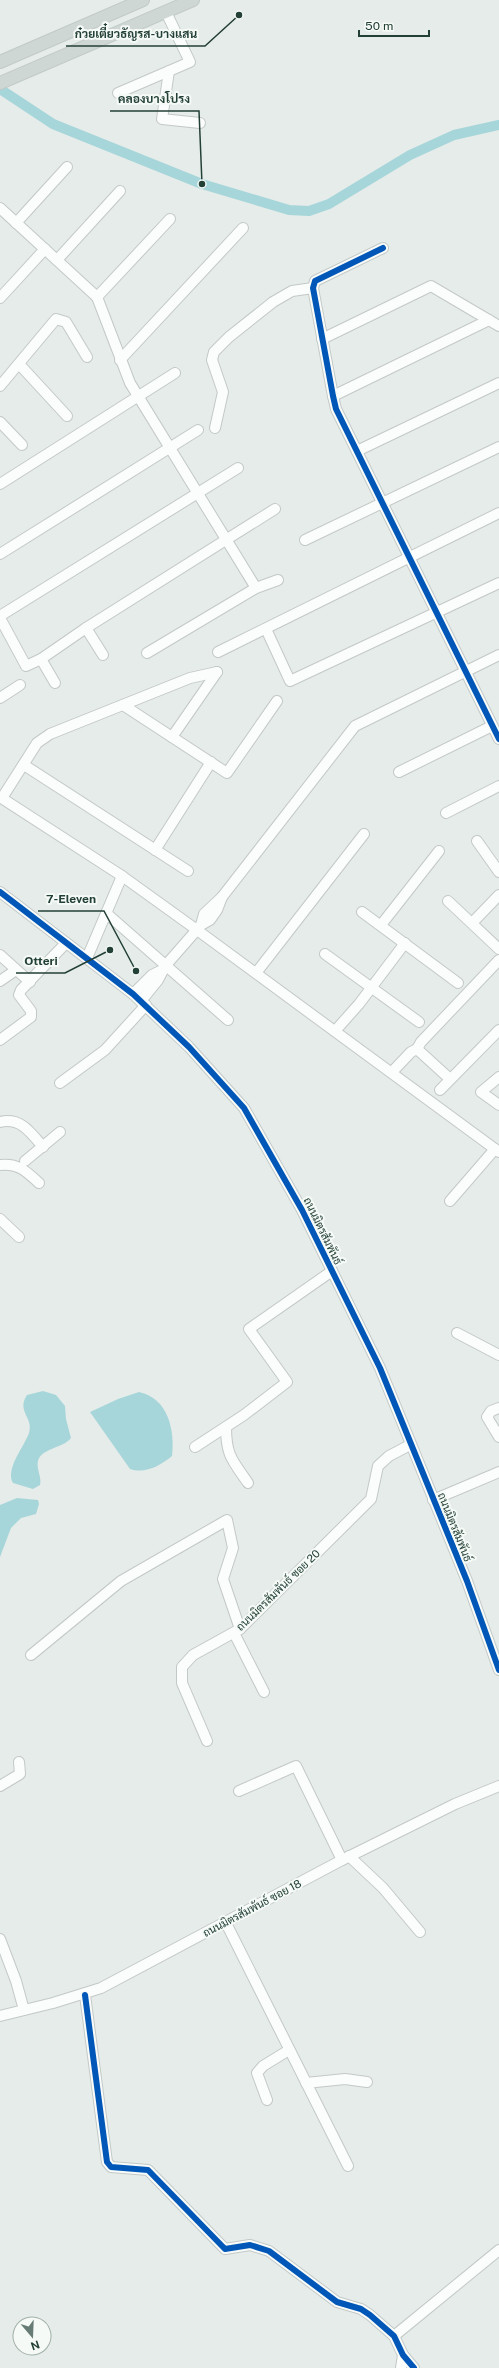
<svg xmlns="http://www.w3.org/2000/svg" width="499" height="2368" viewBox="0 0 499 2368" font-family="'Public Sans',Sarabun,sans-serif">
<rect width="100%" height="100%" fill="#e6ece9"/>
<!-- water -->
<g fill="#a7d6da">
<path d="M43 1391 56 1395 65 1406 66 1419 71 1438C64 1448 41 1448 38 1461 36 1469 42 1477 40 1485L33 1489 13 1483C5 1469 24 1447 29 1433 34 1417 16 1412 27 1395Z"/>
<path d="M139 1392C168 1398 175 1430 172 1456 160 1466 145 1474 130 1469L90 1412 118 1399Z"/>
<path d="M17 1498 38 1500 39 1504 36 1514 21 1518 11 1528 0 1557V1505Z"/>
</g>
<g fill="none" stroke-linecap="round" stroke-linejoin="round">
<!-- canal -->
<path stroke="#a7d6da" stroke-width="10" d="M0 89 53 124 202 184 289 210 309 211 329 204 410 155 454 135 499 125"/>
<defs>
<g id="minor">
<path d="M169 71 162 119 200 123"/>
<path d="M118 93 190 62 166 12"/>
<path d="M0 208 97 297 130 383 256 588"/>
<path d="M16 223 67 167"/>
<path d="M383 248 315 281 313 288 333 396 336 409 499 739"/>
<path d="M57 260 120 191"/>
<path d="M97 297 170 219"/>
<path d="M0 298 45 249"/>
<path d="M322 339 431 286 499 326"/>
<path d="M120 360 243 228"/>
<path d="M19 364 67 416"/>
<path d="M0 386 56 319 66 322 87 357"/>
<path d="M333 396 489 320"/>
<path d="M0 422 22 445"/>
<path d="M215 428 223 392 212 360 214 352 229 337 273 302 292 291 313 288"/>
<path d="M357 451 499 383"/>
<path d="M0 484 175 373"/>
<path d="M305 540 499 447"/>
<path d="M0 554 198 430"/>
<path d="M0 616 238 468"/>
<path d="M0 618 26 666 41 659 86 628 275 509"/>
<path d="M86 628 103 655"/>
<path d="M266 629 290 681 499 583"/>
<path d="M218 652 499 513"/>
<path d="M147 653 256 588 278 580"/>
<path d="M41 659 55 683"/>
<path d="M0 698 20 685"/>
<path d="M123 705 227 773 277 701"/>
<path d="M172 737 217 672"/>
<path d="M24 765 188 871"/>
<path d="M399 772 492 726"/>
<path d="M0 797 122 876 197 930 499 1152"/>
<path d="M2 798 37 743 50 734 190 678 217 672"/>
<path d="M446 813 499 786"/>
<path d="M477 841 499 872"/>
<path d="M155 850 211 762"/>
<path d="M0 892 133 994 189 1047 244 1108 302 1210 380 1368 467 1581 499 1670"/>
<path d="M448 901 499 949"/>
<path d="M362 912 458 983"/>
<path d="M106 913 228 1020"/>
<path d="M472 923 499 895"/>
<path d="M201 925 204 914 222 897 355 726 499 655"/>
<path d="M381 925 439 851"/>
<path d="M325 954 419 1022"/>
<path d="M0 955 30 982"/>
<path d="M87 958 122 876"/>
<path d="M256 973 364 834"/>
<path d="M0 981 16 970"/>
<path d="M133 994 152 975 162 970"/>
<path d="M141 1001 158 980 166 965 201 925 210 920 217 910 222 897"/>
<path d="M335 1031 359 1004 405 943"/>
<path d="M0 1040 31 1017V1011L19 995 21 990 66 943"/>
<path d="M392 1072 411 1052 417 1049"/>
<path d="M499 1077 481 1092 499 1105"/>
<path d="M450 1079 417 1049 421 1042 499 960"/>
<path d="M60 1083 105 1050 146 1005"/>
<path d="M440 1090 499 1030"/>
<path d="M0 1122C21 1117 31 1133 43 1147"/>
<path d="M25 1161 60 1132"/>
<path d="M0 1165C18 1163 26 1171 39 1183"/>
<path d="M450 1201 495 1149"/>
<path d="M0 1219 19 1237"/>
<path d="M457 1333 499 1355"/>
<path d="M499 1408 491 1411 487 1417 499 1437"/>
<path d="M226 1427C226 1455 232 1460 248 1483"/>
<path d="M195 1447 244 1415 287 1382 249 1329 332 1271"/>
<path d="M433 1500 499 1472"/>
<path d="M234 1633 264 1692"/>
<path d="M31 1655 121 1581 227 1520 233 1548 223 1579 240 1629"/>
<path d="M207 1741 182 1683V1667L193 1655 240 1629 371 1499 378 1466 389 1456 410 1445"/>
<path d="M0 1786 20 1774 19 1762"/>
<path d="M239 1791 296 1766 342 1860"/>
<path d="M349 1856 383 1888 420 1932"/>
<path d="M226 1923 348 2166"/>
<path d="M0 1939 16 1981 24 2010"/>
<path d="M85 1995 107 2162 111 2167 148 2170 225 2249 250 2245 269 2251 337 2302 361 2309 370 2315 394 2336 403 2355 414 2368"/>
<path d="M0 2016 53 2003 101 1988 342 1860 455 1804 499 1786"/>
<path d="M306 2083 345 2079 367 2082"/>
<path d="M267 2100 257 2073 263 2066 289 2050"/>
<path d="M394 2336 499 2250"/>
<path d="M401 2368 403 2355"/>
</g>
<g id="major">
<path d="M0 62 143 0"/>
<path d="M0 83 193 0"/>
</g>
</defs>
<!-- minor casing -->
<use href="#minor" stroke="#c3c9c6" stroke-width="12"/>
<!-- major casing -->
<use href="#major" stroke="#c2cac7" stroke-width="14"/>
<!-- minor -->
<use href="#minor" stroke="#fbfcfc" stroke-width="10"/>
<!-- major -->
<use href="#major" stroke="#ced7d4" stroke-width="12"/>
<defs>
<g id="cycleway">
<path d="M383 248 315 281 313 288 333 396 336 409 499 739"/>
<path d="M0 892 133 994 189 1047 244 1108 302 1210 380 1368 467 1581 499 1670"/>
<path d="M85 1995 107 2162 111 2167 148 2170 225 2249 250 2245 269 2251 337 2302 361 2309 370 2315 394 2336 403 2355 414 2368"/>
</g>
</defs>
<!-- cycleway casing -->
<use href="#cycleway" stroke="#f5faf7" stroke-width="8"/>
<!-- cycleway -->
<use href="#cycleway" stroke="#0057b8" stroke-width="6"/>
</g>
<g text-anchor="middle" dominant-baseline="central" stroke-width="4" stroke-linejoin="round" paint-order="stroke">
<!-- street labels -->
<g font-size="11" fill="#234036" stroke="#f5faf7">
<text transform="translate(323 1231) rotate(64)">ถนนมิตรสัมพันธ์</text>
<text transform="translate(455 1527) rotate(68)">ถนนมิตรสัมพันธ์</text>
<text transform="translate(278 1590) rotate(-44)">ถนนมิตรสัมพันธ์ ซอย 20</text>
<text transform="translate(252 1908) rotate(-28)">ถนนมิตรสัมพันธ์ ซอย 18</text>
</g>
</g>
<!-- callouts -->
<path fill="none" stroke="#234036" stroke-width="1.5" d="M239 15L205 46H66M202 184L199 111H110M136 971L104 911H38M110 950L65 973H16"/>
<g fill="#234036" stroke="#f5faf7" stroke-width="1.5">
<circle cx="239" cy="15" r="4"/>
<circle cx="202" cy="184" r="4"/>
<circle cx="136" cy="971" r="4"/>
<circle cx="110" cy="950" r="4"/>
</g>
<g font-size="12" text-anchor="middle" font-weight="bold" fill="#234036" stroke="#f5faf7" stroke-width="4" stroke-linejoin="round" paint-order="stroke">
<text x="136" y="38">ก๋วยเตี๋ยวธัญรส-บางแสน</text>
<text x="154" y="103">คลองบางโปรง</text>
<text x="71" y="903">7-Eleven</text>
<text x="41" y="965">Otteri</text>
</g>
<!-- north arrow -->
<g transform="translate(32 2336) rotate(161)"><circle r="19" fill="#f5faf7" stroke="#a1b0aa"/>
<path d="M0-3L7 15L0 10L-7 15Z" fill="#677c75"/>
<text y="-6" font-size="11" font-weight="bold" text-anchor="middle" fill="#234036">N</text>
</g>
<!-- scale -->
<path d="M359 30v6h70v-6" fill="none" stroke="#234036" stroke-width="2"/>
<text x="365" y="30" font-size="12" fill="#234036" stroke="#f5faf7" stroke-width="3" paint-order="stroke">50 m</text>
</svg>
